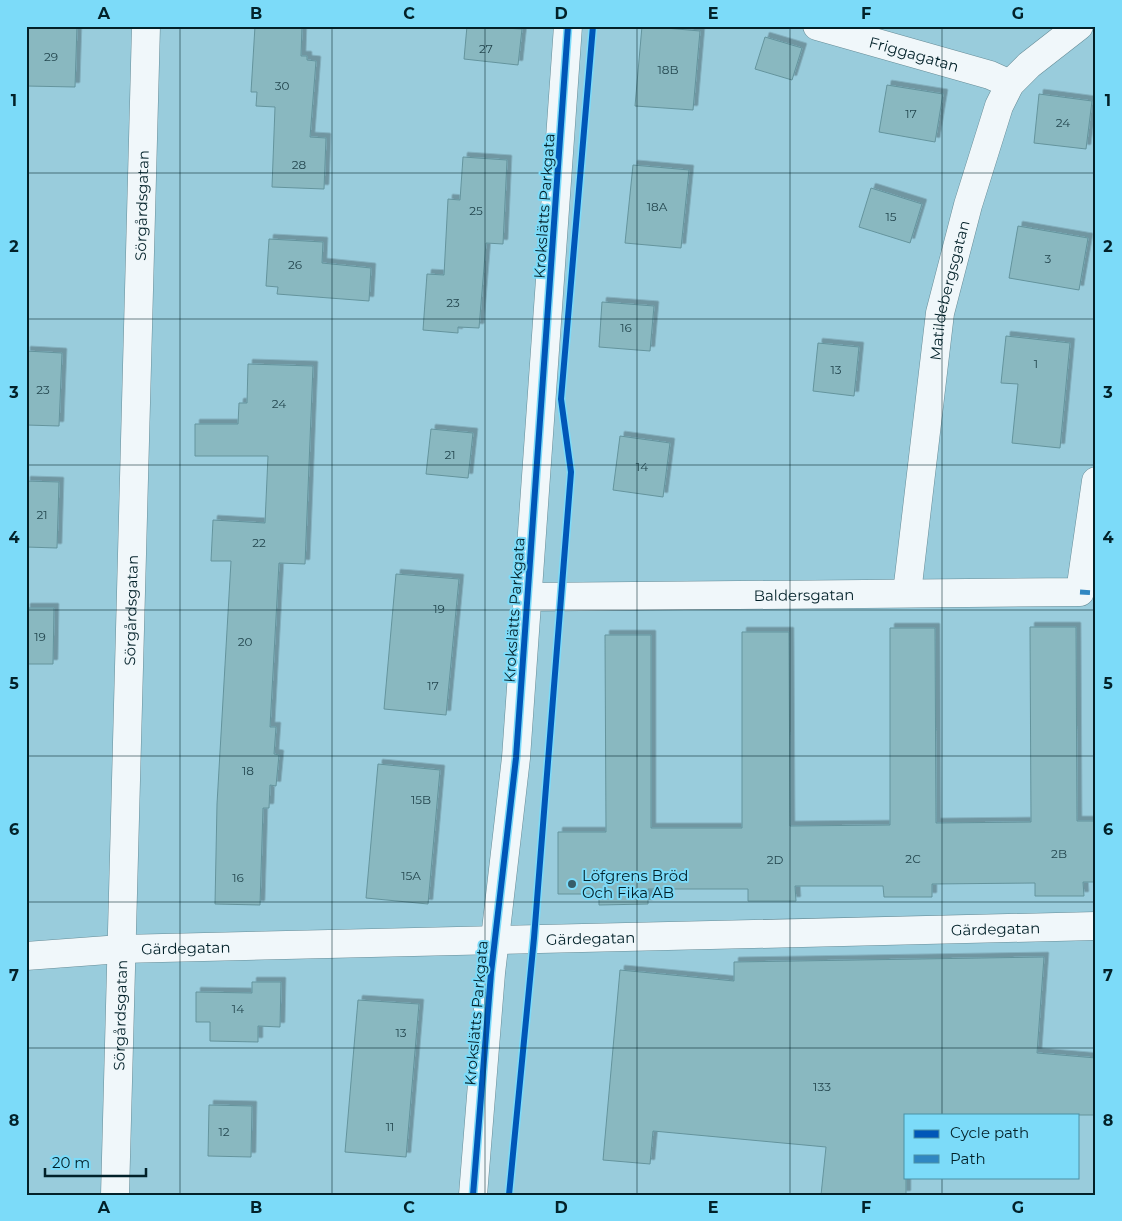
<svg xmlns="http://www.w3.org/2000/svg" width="1122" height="1221" viewBox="0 0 1122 1221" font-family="Montserrat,sans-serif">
<defs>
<filter id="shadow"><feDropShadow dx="4.5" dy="-4.5" stdDeviation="0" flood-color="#0004"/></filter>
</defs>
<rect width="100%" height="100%" fill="#99ccdc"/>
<!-- building -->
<g fill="#89b8c0" stroke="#64949d" filter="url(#shadow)">
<path d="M26 26H77L75 87 26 86Z"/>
<path d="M255 26H302L301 56H307V60L316 61 310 137 326 138 324 189 272 187 275 107 256 106 257 92H251Z"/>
<path d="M467 26 522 29 518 65 464 59Z"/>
<path d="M642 26 700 31 693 110 635 106Z"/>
<path d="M765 37 802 48 792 80 755 69Z"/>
<path d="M887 85 943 94 935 142 879 132Z"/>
<path d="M1039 94 1092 101 1086 149 1034 143Z"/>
<path d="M463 157 507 160 503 244 486 243 479 328 458 327V333L423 330 427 274 444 275 448 199 460 200Z"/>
<path d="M633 165 689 170 681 248 625 243Z"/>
<path d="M871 188 922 204 910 243 859 227Z"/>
<path d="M1018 226 1088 238 1079 290 1009 278Z"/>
<path d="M269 239 323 242 322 263 371 268 369 301 277 294 278 287 266 286Z"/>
<path d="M602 302 654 306 650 351 599 347Z"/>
<path d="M1006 336 1070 343 1060 448 1012 443 1018 384 1001 383Z"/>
<path d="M818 343 859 347 854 396 813 391Z"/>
<path d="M26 351 62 353 59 426 26 425Z"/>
<path d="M248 364 313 366 305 564 279 563 270 727H276L274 754 279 755 276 786 270 785 269 808H263L260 905 215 904 217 804 231 561H211L213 520 265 523 268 456H195V424H238L239 403H247Z"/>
<path d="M431 429 473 433 468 478 426 474Z"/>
<path d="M620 436 670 443 663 497 613 490Z"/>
<path d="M26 481 59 482 57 548 26 547Z"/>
<path d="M396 574 459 579 446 715 384 709Z"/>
<path d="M26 608H54L53 664H26Z"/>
<path d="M1030 627H1076L1077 821H1096V882H1083L1084 896H1035V883L932 884V897H884L883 886H795L796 901H748V889H648V904L599 905V894H558V832H606L605 635H651V828H742V632H789L790 826 890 825V628H935L936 823 1031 822Z"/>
<path d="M378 764 440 770 428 904 366 898Z"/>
<path d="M1044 957 1037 1053 1096 1058V1115H906V1195H821L826 1147 653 1131 650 1164 603 1160 620 970 734 981V962Z"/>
<path d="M252 982H281L280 1027 258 1026V1042L210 1041V1022H196V992L252 993Z"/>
<path d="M358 1000 419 1004 406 1157 345 1152Z"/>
<path d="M209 1105 252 1106 251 1157 208 1156Z"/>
</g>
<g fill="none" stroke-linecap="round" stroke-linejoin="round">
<defs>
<g id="minor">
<path id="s1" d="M817 26 990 75 1010 84"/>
<path id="s2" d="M907 593 940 313 968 205 999 106 1010 84 1029 65 1079 26"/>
<path id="s3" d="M528 597 1080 592 1096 481"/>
<path id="s4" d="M26 956 121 949 1096 926"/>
<path id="s5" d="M115 1195 146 26"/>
</g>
<path id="tertiary" d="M473 1195 491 973 516 758 568 26"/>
</defs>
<!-- minor casing -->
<use href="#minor" stroke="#668c97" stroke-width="29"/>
<!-- tertiary casing -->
<use href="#tertiary" stroke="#668c97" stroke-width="29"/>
<!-- minor -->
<use href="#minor" stroke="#f0f7fa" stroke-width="28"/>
<!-- tertiary -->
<use href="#tertiary" stroke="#f0f7fa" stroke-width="28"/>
<!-- quiet -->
<path stroke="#3087c2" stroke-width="5" stroke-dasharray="10 5" stroke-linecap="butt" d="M1080 592 1096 593"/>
<defs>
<g id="cycleway">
<path d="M473 1195 491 973 516 758 568 26"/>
<path d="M509 1195 534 938 571 472 561 399 593 26"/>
</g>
</defs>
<!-- cycleway casing -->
<use href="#cycleway" stroke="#7cdbf9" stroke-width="9"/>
<!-- cycleway -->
<use href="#cycleway" stroke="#0057b8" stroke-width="6"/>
</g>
<!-- grid -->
<path fill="none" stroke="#022129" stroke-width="1" stroke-opacity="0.55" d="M180 26V1195M332 26V1195M485 26V1195M637 26V1195M790 26V1195M942 26V1115M26 173H1096M26 319H1096M26 465H1096M26 610H1096M26 756H1096M26 902H1096M26 1048H1096M942 1177V1195"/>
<!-- markers -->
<circle fill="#375d68" stroke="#7cdbf9" stroke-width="2" cx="572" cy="884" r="5"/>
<g text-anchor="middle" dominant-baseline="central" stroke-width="4" stroke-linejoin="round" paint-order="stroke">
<!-- number labels -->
<g font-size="12" fill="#24474f">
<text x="486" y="48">27</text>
<text x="51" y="56">29</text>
<text x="668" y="69">18B</text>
<text x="282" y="85">30</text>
<text x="911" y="113">17</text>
<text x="1063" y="122">24</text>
<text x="299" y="164">28</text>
<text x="657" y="206">18A</text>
<text x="476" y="210">25</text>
<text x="891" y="216">15</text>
<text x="1048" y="258">3</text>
<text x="295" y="264">26</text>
<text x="453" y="302">23</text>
<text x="626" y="327">16</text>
<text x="1036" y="363">1</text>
<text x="836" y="369">13</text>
<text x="43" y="389">23</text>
<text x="279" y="403">24</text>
<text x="450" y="454">21</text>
<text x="642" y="466">14</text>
<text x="42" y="514">21</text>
<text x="259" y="542">22</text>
<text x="439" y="608">19</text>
<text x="40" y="636">19</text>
<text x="245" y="641">20</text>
<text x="433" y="685">17</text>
<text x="248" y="770">18</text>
<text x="421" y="799">15B</text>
<text x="1059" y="853">2B</text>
<text x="913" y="858">2C</text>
<text x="775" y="859">2D</text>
<text x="411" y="875">15A</text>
<text x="238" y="877">16</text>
<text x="238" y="1008">14</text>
<text x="401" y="1032">13</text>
<text x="822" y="1086">133</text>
<text x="390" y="1126">11</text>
<text x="224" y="1131">12</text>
</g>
<!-- street labels -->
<g font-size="15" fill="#022129" stroke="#7cdbf9">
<text stroke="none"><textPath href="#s1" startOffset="101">Friggagatan</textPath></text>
<text stroke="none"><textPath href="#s5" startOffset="990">Sörgårdsgatan</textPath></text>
<text transform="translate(544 206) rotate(-86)">Krokslätts Parkgata</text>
<text stroke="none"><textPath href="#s2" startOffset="306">Matildebergsgatan</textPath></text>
<text stroke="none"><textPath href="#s3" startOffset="276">Baldersgatan</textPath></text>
<text transform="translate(514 610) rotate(-86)">Krokslätts Parkgata</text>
<text stroke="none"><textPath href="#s5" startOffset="585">Sörgårdsgatan</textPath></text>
<text stroke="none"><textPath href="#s4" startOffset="970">Gärdegatan</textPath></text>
<text stroke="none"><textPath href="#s4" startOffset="565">Gärdegatan</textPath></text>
<text stroke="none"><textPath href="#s4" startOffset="160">Gärdegatan</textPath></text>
<text transform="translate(476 1013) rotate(-85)">Krokslätts Parkgata</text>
<text stroke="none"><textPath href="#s5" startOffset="180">Sörgårdsgatan</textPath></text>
</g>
<!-- poi labels -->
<g font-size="15" fill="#022129" stroke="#7cdbf9" text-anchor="start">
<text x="582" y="875">Löfgrens Bröd<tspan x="582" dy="17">Och Fika AB</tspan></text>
</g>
</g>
<!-- border -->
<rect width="1122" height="1221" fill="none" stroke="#7cdbf9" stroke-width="55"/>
<!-- legend -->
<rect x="904" y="1114" width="175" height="65" fill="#7cdbf9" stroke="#4b91a6"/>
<rect x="914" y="1130" width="25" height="8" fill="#0057b8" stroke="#4b91a6"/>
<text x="950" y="1138" font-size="15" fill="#022129">Cycle path</text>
<rect x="914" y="1155" width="25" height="8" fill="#3087c2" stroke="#4b91a6"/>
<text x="950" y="1164" font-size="15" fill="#022129">Path</text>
<!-- scale -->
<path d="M45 1168v8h101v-8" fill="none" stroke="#022129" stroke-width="2.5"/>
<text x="52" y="1168" font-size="15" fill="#022129" stroke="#7cdbf9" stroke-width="4" paint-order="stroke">20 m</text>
<rect x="28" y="28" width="1066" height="1166" fill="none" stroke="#022129" stroke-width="2"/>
<g font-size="16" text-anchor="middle" font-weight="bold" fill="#022129">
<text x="104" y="19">A</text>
<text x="256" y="19">B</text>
<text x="409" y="19">C</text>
<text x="561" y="19">D</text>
<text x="713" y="19">E</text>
<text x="866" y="19">F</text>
<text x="1018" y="19">G</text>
<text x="14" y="106">1</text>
<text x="1108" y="106">1</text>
<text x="14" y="252">2</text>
<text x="1108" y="252">2</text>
<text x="14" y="398">3</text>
<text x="1108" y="398">3</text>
<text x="14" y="543">4</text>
<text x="1108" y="543">4</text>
<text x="14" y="689">5</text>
<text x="1108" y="689">5</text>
<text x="14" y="835">6</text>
<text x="1108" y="835">6</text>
<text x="14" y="981">7</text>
<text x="1108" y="981">7</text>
<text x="14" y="1126">8</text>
<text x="1108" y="1126">8</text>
<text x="104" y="1213">A</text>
<text x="256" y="1213">B</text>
<text x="409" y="1213">C</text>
<text x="561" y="1213">D</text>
<text x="713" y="1213">E</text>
<text x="866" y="1213">F</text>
<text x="1018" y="1213">G</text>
</g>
</svg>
